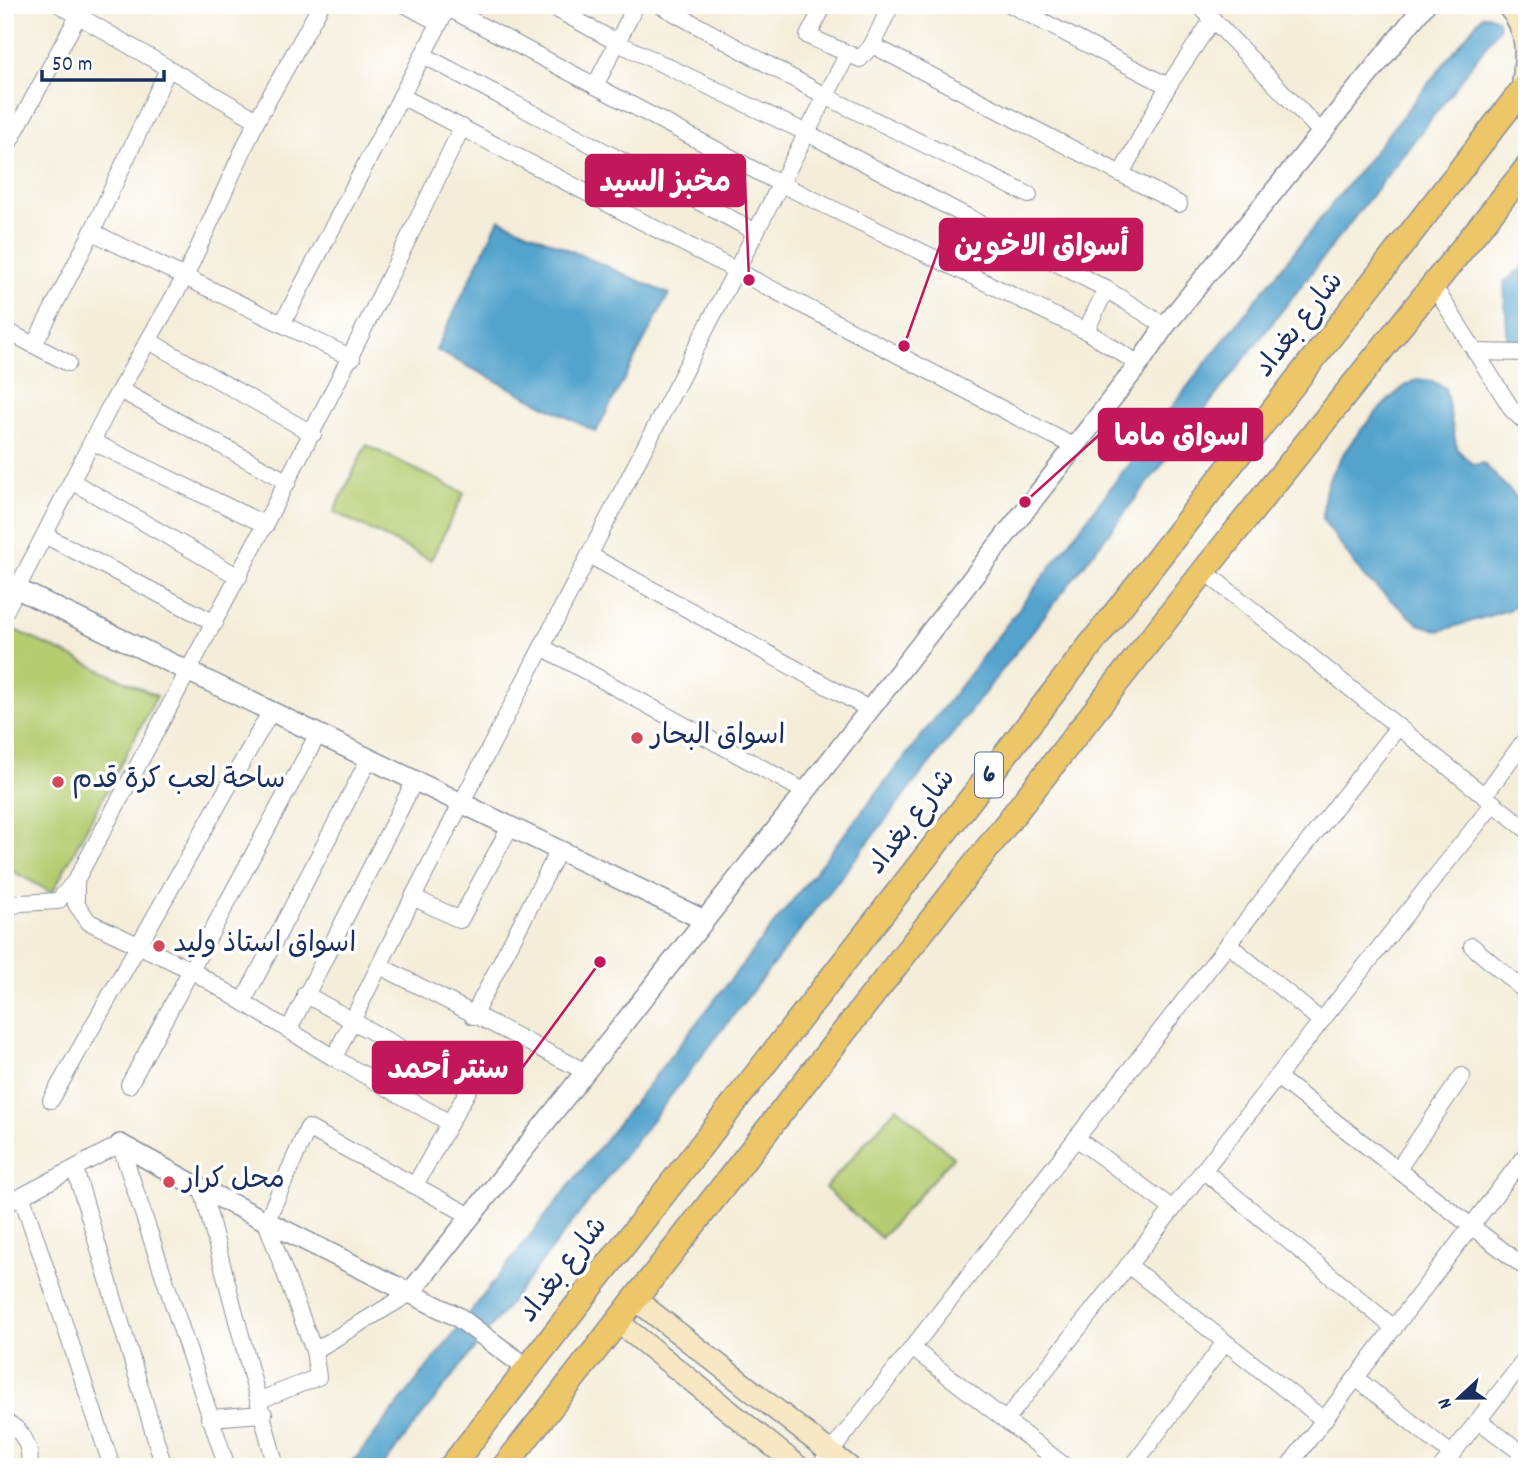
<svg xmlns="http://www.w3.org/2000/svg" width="1532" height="1472" viewBox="0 0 1532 1472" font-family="Dekko,'Playpen Sans Arabic',sans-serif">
<rect width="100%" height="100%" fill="#fff"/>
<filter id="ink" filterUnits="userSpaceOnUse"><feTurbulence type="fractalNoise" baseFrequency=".0143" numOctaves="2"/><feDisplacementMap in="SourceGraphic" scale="14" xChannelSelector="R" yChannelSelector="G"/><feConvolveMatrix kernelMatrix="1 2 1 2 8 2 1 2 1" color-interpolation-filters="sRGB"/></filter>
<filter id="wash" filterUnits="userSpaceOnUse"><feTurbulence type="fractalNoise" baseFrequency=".00686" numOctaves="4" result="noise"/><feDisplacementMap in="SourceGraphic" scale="28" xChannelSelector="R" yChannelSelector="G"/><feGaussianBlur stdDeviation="1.57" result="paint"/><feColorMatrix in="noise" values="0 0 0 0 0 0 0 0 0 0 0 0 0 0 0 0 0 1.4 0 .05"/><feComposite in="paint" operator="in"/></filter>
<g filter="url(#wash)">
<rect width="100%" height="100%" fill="#f4edd9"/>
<!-- green -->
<g fill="#b5cc71" stroke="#687e68" stroke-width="2">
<path d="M366 445 464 493 431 560 334 512Z"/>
<path d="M8 627 157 696 52 893 5 867V634Z"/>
<path d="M897 1107 953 1157 881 1238 825 1188Z"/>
</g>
<!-- water -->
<g fill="#52a3cc" stroke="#366995" stroke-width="2">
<path d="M1489 15 1498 20 1499 28 1452 92 382 1467H349L954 694 1200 370 1482 16Z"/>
<path d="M499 219 669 294 596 432 436 350Z"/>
<path d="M1527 265V339L1508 345 1504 282Z"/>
<path d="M1417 379 1432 381 1445 388 1457 449 1473 465 1483 463 1527 508 1526 597 1508 610 1440 631 1419 624 1364 577 1323 520C1323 508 1324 494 1328 482 1339 452 1388 393 1417 379Z"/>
</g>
</g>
<g filter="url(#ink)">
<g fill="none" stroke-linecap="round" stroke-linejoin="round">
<defs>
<g id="minor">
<path d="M60 5 257 120"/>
<path d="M406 5 439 23"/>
<path d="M549 5 618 43 809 134 1106 289 1165 326"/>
<path d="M660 5 827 97 1029 195"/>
<path d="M824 5 808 36 860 59 872 45 891 5"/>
<path d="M1011 5 1168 86"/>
<path d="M1199 5 1320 131"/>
<path d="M448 8 781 184 1086 331 1139 364"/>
<path d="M872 45 1179 204"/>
<path d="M423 55 756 232"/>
<path d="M595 86 636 5"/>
<path d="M401 96 1075 447"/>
<path d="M5 150 78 16"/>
<path d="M1121 174 1168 86 1213 19"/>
<path d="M92 232 352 358"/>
<path d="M1433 285 1513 411 1527 424"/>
<path d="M282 324 449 5"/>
<path d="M5 330 68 363"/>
<path d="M1086 331 1106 289"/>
<path d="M149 341 313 434"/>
<path d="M34 345 92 232 168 69"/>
<path d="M1475 352 1527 353"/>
<path d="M120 390 288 482"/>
<path d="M93 442 266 525"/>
<path d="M73 482 239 577"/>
<path d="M46 536 215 623"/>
<path d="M589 555 867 708"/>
<path d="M1204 571 1527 830"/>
<path d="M5 612 108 410 185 277 257 120 321 5"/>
<path d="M542 647 804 791"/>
<path d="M1484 796 1527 737"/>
<path d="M76 880V904L89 922 191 970 334 1058 450 1123"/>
<path d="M413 897 460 920 510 827"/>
<path d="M5 908 21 903 58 901 76 880C211 632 341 382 462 127"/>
<path d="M1228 944 1321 1021"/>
<path d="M1472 946 1527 993"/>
<path d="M380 966 586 1072"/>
<path d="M305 994 470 1087 415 1185"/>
<path d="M243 1002 369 759"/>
<path d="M473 1016 559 850"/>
<path d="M289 1029 415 780"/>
<path d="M334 1058 413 897 847 55"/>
<path d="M1277 1077 1527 1269"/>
<path d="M129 1085 318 734"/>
<path d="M51 1100 271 711"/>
<path d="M1076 1138 1173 1209"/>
<path d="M75 1169 164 1467"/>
<path d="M1398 1169 1462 1076"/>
<path d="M1203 1170 1394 1328"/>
<path d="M202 1189 276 1467"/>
<path d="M22 1197 112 1467"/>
<path d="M5 1205 120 1144 227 1467"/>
<path d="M1128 1265 1324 1420"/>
<path d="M912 1348 1066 1467"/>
<path d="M314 1351 409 1294"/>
<path d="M1356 1378 1451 1454"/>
<path d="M260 1400 318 1377 314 1351 266 1222 308 1128 471 1216"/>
<path d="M209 1418 264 1414"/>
<path d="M1006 1420 1493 804"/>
<path d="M1478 1420 1527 1457"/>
<path d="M5 1422C23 1429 32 1448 29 1467"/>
<path d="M819 1467 1398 727"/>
<path d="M1132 1467 1225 1342"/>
<path d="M1288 1467 1527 1153"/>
<path d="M1442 1467 1527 1357"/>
</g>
<g id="tertiary">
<path d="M5 583 704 920"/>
<path d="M120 1144 202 1189 458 1317 527 1368"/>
<path d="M409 1294C655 986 897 675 1139 364L1165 326 1425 5"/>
</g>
<g id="secondary">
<path d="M1507 5C1531 32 1526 57 1522 91"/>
<path d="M635 1299 849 1467"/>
<path d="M617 1321 799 1467"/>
</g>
<g id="trunk">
<path d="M451 1467 1527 84"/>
<path d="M504 1467 1204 571 1527 168"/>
</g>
</defs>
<!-- minor casing -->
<use href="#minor" stroke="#888e9c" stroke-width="18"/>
<!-- tertiary casing -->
<use href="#tertiary" stroke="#888e9c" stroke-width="22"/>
<!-- secondary casing -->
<use href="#secondary" stroke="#888e9c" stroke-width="24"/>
<!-- trunk casing -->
<use href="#trunk" stroke="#888e9c" stroke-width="27"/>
<!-- minor -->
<use href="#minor" stroke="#fff" stroke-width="16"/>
<!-- tertiary -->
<use href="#tertiary" stroke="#fff" stroke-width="19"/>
<!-- secondary -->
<use href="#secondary" stroke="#f7e8c3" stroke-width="21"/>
<!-- trunk -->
<use href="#trunk" stroke="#ecc669" stroke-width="24"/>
</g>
</g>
<!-- markers -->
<g fill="#d1495b" stroke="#fff" stroke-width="2.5">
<circle cx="637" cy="738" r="7"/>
<circle cx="58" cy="782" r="7"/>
<circle cx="159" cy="946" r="7"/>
<circle cx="169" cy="1182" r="7"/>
</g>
<g text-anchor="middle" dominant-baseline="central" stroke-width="7" stroke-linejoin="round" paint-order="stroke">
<!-- shield labels -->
<rect fill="#fff" stroke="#5f6d8e" stroke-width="2" x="975" y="752.5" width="28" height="45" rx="5"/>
<g font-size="26" font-weight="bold" fill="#1b2f5e">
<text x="989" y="775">6</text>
</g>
<!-- street labels -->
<g font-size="28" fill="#1b2f5e" stroke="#fff">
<text transform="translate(1301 326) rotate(-52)">شارع بغداد</text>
<text transform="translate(913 823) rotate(-52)">شارع بغداد</text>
<text transform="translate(565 1271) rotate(-52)">شارع بغداد</text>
</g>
<!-- poi labels -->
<g font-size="28" fill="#1b2f5e" stroke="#fff" text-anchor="start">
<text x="651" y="738">اسواق البحار</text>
<text x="72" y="782">ساحة لعب كرة قدم</text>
<text x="173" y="946">اسواق استاذ وليد</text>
<text x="183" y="1182">محل كرار</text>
</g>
</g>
<!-- callouts -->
<path fill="none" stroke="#c2185b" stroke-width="2.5" d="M749 280L745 181M904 346L940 245M1025 502L1099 435M600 962L522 1068"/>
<g fill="#c2185b" stroke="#fff" stroke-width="2.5">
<circle cx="749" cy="280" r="7"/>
<circle cx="904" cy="346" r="7"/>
<circle cx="1025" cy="502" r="7"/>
<circle cx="600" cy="962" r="7"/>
</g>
<g fill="#c2185b" stroke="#c2185b" stroke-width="2.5">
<rect x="586" y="155" width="159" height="51" rx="7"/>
<rect x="940" y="219" width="202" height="51" rx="7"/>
<rect x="1099" y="409" width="163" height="51" rx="7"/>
<rect x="373" y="1042" width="149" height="51" rx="7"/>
</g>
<g font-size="30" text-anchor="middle" font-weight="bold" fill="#fff">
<text x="665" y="191">مخبز السيد</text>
<text x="1041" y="255">أسواق الاخوين</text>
<text x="1181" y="445">اسواق ماما</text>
<text x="448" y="1078">سنتر أحمد</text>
</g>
<!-- margin -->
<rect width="1532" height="1472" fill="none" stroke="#fff" stroke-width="28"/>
<!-- north arrow -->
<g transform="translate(1459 1398) rotate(248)" stroke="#ffffff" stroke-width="5" paint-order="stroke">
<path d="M0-5L12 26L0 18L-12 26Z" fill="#1b2f5e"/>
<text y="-10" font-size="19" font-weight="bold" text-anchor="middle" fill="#1b2f5e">N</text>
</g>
<!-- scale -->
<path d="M42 70v10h122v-10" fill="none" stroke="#1b2f5e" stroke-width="3.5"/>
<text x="52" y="70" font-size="21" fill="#1b2f5e" stroke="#ffffff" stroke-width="5" paint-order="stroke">50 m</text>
</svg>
